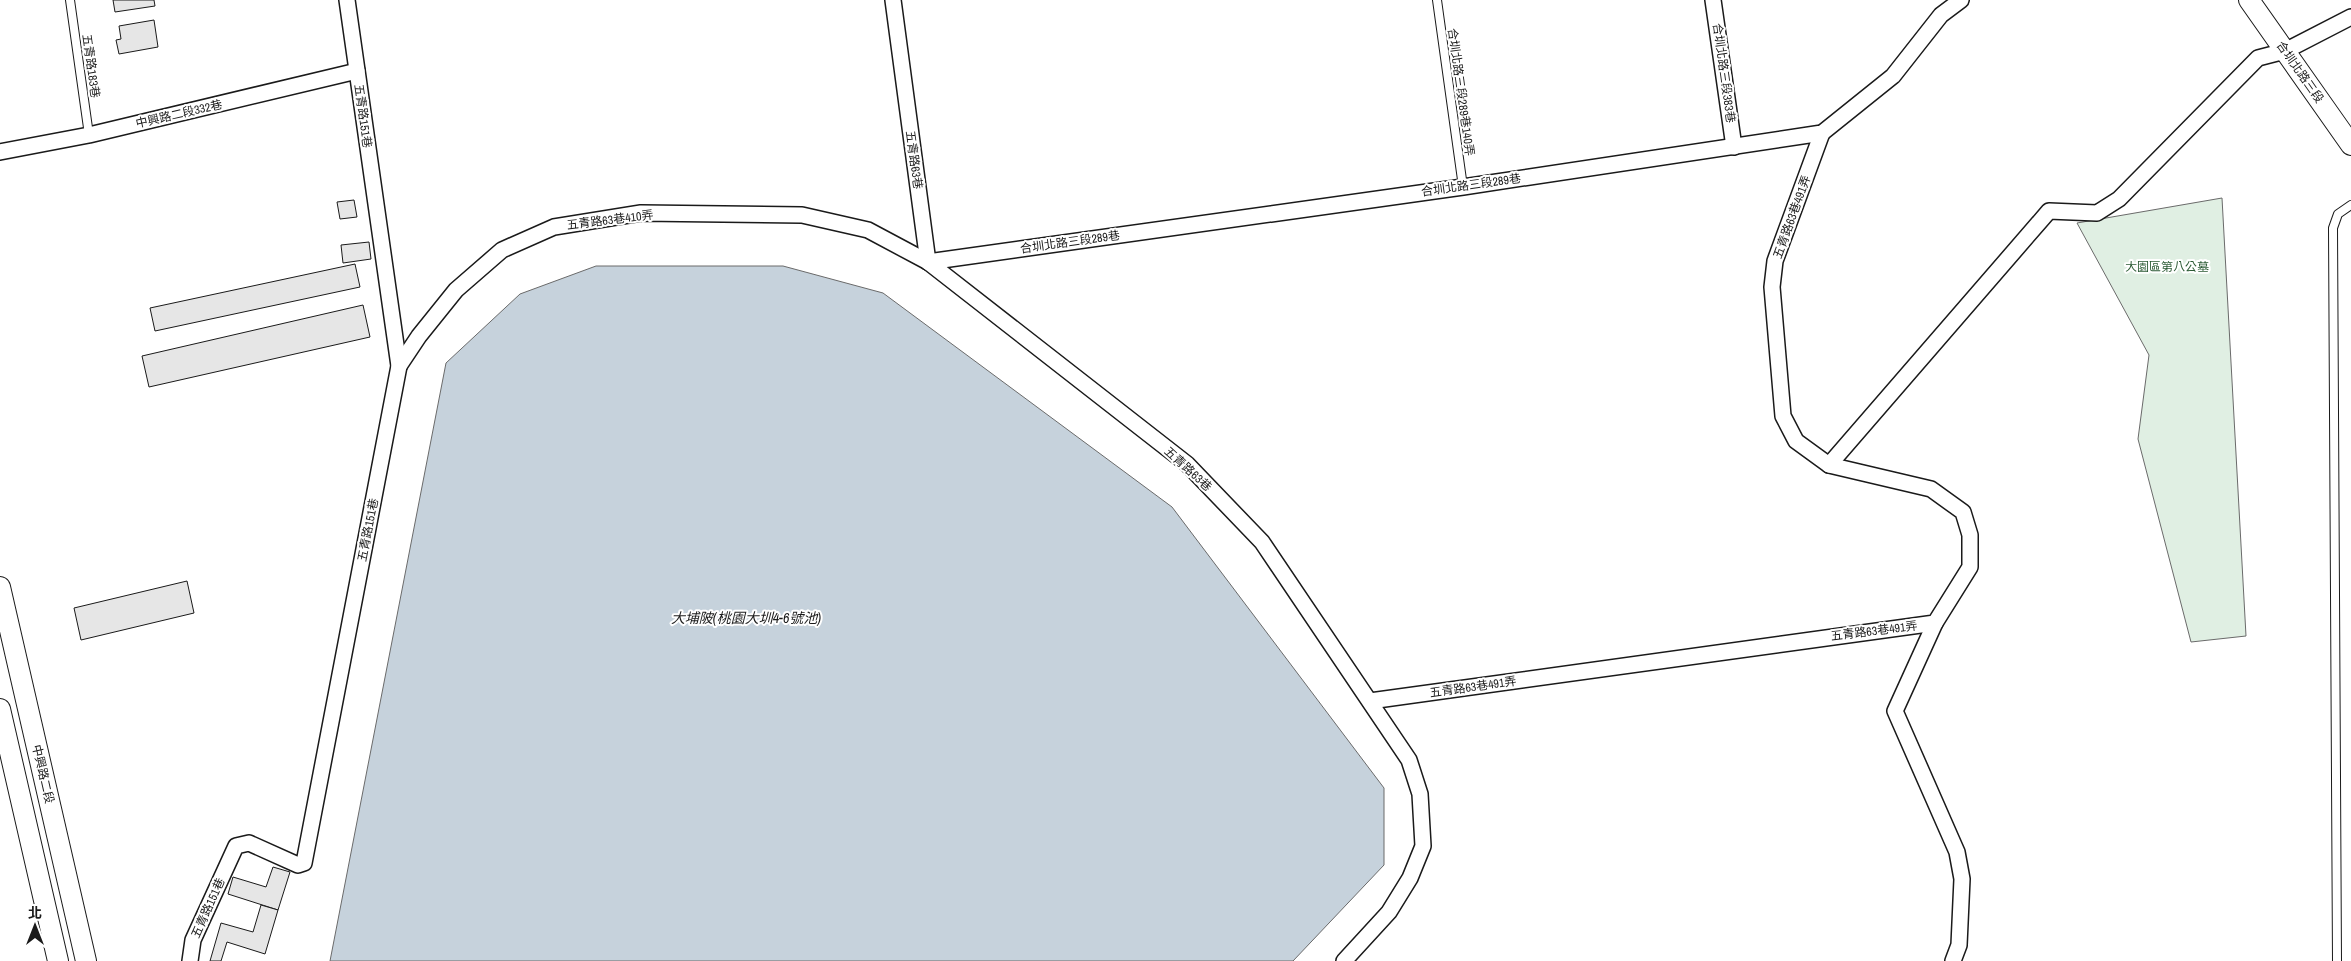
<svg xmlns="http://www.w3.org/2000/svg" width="2351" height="961" viewBox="0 0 2351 961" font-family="'Archivo Narrow','Noto Sans TC',sans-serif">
<rect width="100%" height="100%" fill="#fff"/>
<!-- green -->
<path fill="#e0efe3" stroke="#6a6a6a" d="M2222 198 2246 636 2191 642 2138 439 2149 355 2077 223Z"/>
<!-- water -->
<path fill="#c6d2dc" stroke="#6a6a6a" d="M596 266H783L883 293 1172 507 1384 788V865L1293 961H330L446 363 520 294Z"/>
<!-- building -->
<g fill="#e6e6e6" stroke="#1a1a1a">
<path d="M113 0H154L155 6 115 12Z"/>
<path d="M154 20 158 47 119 54 116 40 121 39 119 26Z"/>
<path d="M354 200 357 217 340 219 337 202Z"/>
<path d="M369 242 371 259 343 263 341 245Z"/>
<path d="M355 264 360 287 155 331 150 308Z"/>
<path d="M363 305 370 337 149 387 142 356Z"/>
<path d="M187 581 194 613 81 640 74 608Z"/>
<path d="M273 867 290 872 278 910 228 894 233 877 266 887Z"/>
<path d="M261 905 278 910 265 954 227 942 221 961H210L221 923 253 932Z"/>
</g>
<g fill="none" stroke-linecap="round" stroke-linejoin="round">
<defs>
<g id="service">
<path d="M70 0 89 135"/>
<path d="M1437 0 1463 187"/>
<path d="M2337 961 2333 228 2338 214 2351 205"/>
</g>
<g id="minor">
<path d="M893 0 928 262"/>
<path d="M1713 0 1734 147"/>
<path d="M0 152 89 135 357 71"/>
<path d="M928 262 1463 187 1822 133 1893 76 1941 15 1961 0"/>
<path d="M399 366 419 336 456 290 502 250 554 227 641 213 802 215 868 230 928 262 1187 464 1262 542 1409 760 1420 794 1423 846 1410 878 1389 912 1344 961"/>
<path d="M1829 465 2049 211 2097 213 2119 199 2258 58 2285 51 2351 17"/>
<path d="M1935 623 1895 711 1957 852 1962 879 1959 945 1953 961"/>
<path d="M1370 701 1935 623 1970 567V535L1963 512 1931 489 1829 465 1796 441 1783 416 1772 287 1775 261 1822 133"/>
<path d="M190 961 193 940 236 846 249 843 298 865 304 863 399 366 347 0"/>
</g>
<g id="tertiary">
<path d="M2249 0 2351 145"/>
<path d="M0 587 86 961"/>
<path d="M0 709 58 961"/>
</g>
</defs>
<!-- service casing -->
<use href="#service" stroke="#1a1a1a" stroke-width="10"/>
<!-- minor casing -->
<use href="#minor" stroke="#1a1a1a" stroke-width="18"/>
<!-- tertiary casing -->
<use href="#tertiary" stroke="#1a1a1a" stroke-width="22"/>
<!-- service -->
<use href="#service" stroke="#fff" stroke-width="8"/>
<!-- minor -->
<use href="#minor" stroke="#fff" stroke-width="15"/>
<!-- tertiary -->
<use href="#tertiary" stroke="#fff" stroke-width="20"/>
</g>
<g text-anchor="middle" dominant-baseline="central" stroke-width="4" stroke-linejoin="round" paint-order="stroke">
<!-- street labels -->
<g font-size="12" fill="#1a1a1a" stroke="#fff">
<text transform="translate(91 66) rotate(82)">五青路183巷</text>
<text transform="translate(2300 72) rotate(55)">合圳北路三段</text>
<text transform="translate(1724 73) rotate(82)">合圳北路三段383巷</text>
<text transform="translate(1461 92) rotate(82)">合圳北路三段289巷140弄</text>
<text transform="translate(179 114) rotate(-13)">中興路二段332巷</text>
<text transform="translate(363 116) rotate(82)">五青路151巷</text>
<text transform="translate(914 160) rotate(82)">五青路63巷</text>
<text transform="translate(1471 185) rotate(-8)">合圳北路三段289巷</text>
<text transform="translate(1792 217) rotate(-70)">五青路63巷491弄</text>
<text transform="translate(610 220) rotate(-7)">五青路63巷410弄</text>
<text transform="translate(1070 242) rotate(-8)">合圳北路三段289巷</text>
<text transform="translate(1188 469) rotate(42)">五青路63巷</text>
<text transform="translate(368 530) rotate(-79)">五青路151巷</text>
<text transform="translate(1874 631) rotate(-7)">五青路63巷491弄</text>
<text transform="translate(1473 687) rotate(-8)">五青路63巷491弄</text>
<text transform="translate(43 774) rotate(77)">中興路二段</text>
<text transform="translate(208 908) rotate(-66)">五青路151巷</text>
</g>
<!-- park labels -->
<g font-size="12" fill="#2b5a34" stroke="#fff">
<text x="2167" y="267">大園區第八公墓</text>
</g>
<!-- water labels -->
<g font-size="14" font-style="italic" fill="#1a1a1a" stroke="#fff">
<text x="746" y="618">大埔陂(桃園大圳4-6號池)</text>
</g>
</g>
<!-- north arrow -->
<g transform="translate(35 926)" stroke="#ffffff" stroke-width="4" paint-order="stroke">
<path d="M0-4L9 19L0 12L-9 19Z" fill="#1a1a1a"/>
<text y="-8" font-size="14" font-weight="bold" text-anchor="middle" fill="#1a1a1a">北</text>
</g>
</svg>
